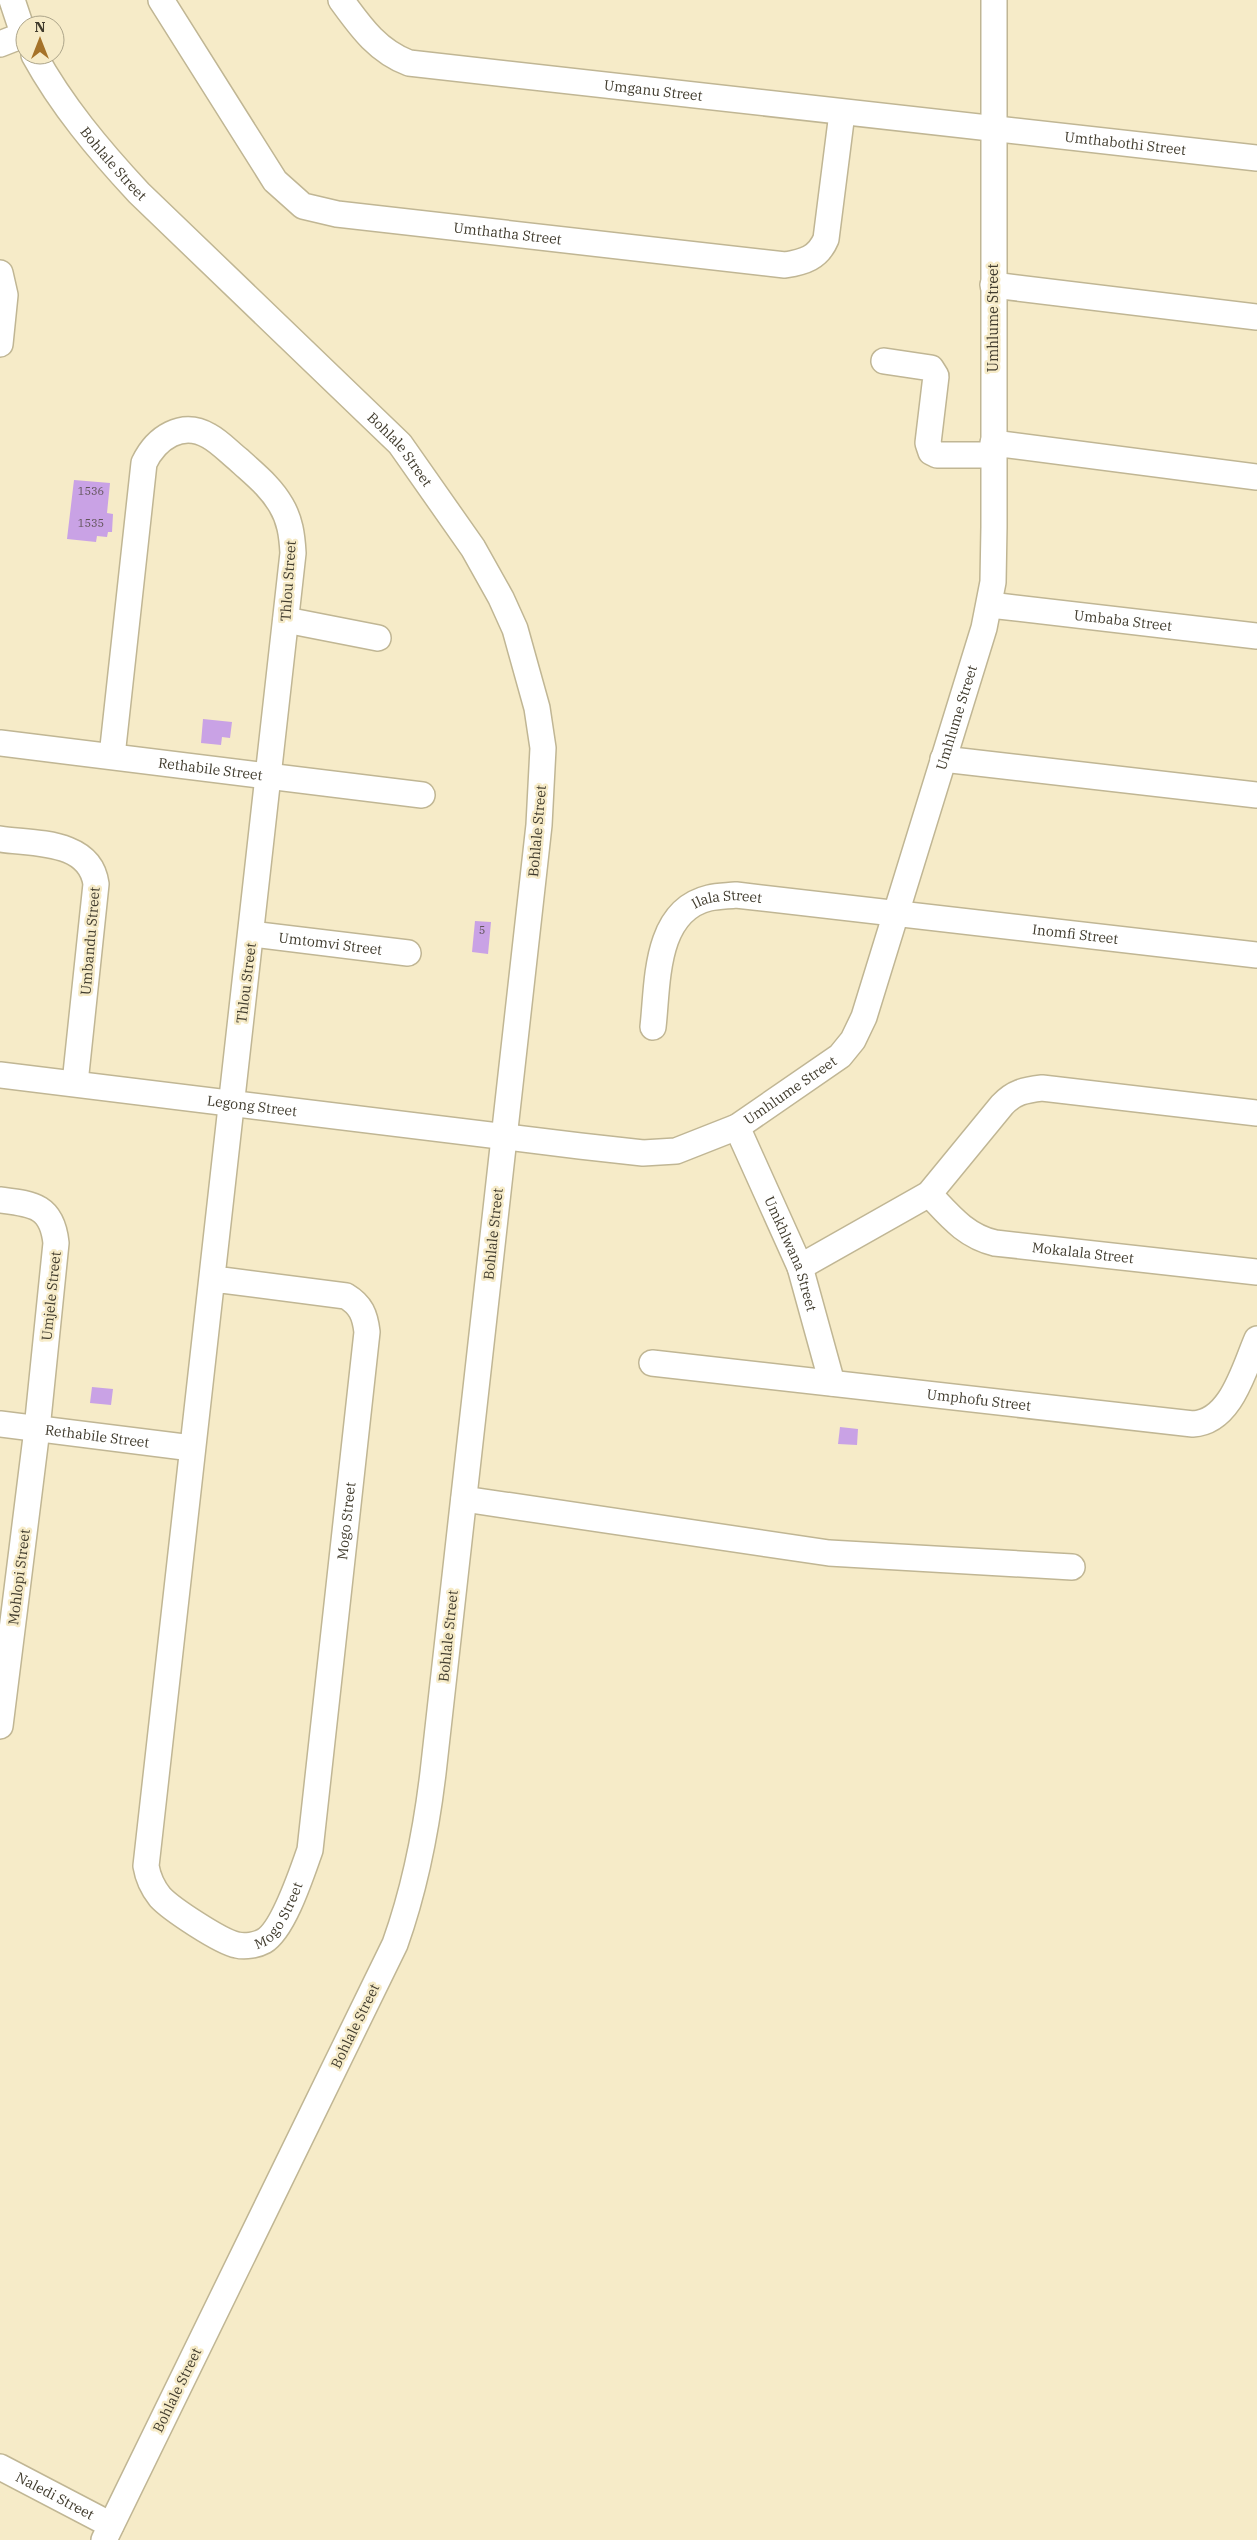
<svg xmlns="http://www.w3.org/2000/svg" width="1257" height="2540" viewBox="0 0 1257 2540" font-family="'IBM Plex Serif',serif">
<rect width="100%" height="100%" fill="#f6ebc8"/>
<!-- building -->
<g fill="#c9a2e5">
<path d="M74 480 110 483 107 513 113 514 112 532H108L107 537 97 536 96 542 67 539Z"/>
<path d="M203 719 232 722 230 738 222 737 221 745 201 743Z"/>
<path d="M475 921 491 922 488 954 472 952Z"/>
<path d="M92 1387 113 1389 111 1405 90 1403Z"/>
<path d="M840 1427 858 1429 857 1445 838 1444Z"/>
</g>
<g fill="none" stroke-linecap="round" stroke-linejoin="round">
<defs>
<g id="minor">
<path d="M12 0 25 39"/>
<path id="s1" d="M161 0 275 181 303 206 337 214 785 265C804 262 818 258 826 239L842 113"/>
<path id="s2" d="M341 0C360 26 377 51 409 63L1257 158"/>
<path d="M0 44 23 35"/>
<path id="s3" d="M34 55C62 106 99 150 139 193L400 444 473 548 501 598 515 629 537 708 543 748 539 825 433 1773C426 1832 415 1888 395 1944L104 2540"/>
<path d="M0 273 5 295 0 344"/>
<path d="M993 285 1257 317"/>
<path d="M884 361 931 368 936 376 928 443 931 452 937 455H994"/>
<path d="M993 443 1257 477"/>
<path id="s4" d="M990 605 1257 636"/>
<path d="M286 620 378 638"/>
<path id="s5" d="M0 743 422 795"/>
<path id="s6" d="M112 756 144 463C156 438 182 420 209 436 220 442 229 452 239 460 254 474 270 486 281 505 290 520 292 535 293 553L146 1866C148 1878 152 1887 160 1897 171 1909 221 1942 237 1945 245 1947 257 1945 264 1941 284 1929 302 1872 310 1850L367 1332C365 1315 361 1305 346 1296L214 1279"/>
<path d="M943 759 1257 795"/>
<path d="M0 839C34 844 90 840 96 884L75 1083"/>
<path id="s7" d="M252 934 408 953"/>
<path id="s8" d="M653 1027C658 984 654 911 709 898 718 896 727 896 736 895L1257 955"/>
<path id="s9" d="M0 1075 580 1146 643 1153 676 1151 737 1127 840 1056 853 1040 864 1017 984 628 993 582 994 527V0"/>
<path id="s10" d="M737 1127 800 1267 832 1383"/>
<path id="s11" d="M929 1194C949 1215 965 1236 995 1243L1257 1272"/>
<path d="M0 1200C32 1204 52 1205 56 1243L37 1429 0 1726"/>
<path d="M800 1267 929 1194 1002 1105C1014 1092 1025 1090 1042 1088L1257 1113"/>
<path id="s12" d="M652 1363 1193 1424C1231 1422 1244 1369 1257 1339"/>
<path id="s13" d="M0 1424 192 1448"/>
<path d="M464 1499 829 1553 1072 1567"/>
<path id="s14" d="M0 2467 111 2525"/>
</g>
</defs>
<!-- minor casing -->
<use href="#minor" stroke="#c0b694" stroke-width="28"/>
<!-- minor -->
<use href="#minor" stroke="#fff" stroke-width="25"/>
</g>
<g text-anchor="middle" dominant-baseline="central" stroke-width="5" stroke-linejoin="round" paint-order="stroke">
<!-- number labels -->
<g font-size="11" fill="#62555b">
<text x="91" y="491">1536</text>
<text x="91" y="523">1535</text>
<text x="482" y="930">5</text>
</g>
<!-- street labels -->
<g font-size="14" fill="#403b2d" stroke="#f6ebc8">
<text stroke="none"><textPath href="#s2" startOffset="340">Umganu Street</textPath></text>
<text stroke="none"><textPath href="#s2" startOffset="815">Umthabothi Street</textPath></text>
<text stroke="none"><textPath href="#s3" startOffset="135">Bohlale Street</textPath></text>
<text stroke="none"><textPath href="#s1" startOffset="458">Umthatha Street</textPath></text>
<text transform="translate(993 318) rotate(-90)">Umhlume Street</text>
<text stroke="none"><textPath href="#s3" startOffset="540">Bohlale Street</textPath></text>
<text transform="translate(288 581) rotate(-86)">Thlou Street</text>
<text stroke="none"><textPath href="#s4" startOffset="134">Umbaba Street</textPath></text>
<text stroke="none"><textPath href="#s9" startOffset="1231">Umhlume Street</textPath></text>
<text stroke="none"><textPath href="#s5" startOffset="212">Rethabile Street</textPath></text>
<text transform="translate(537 831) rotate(-85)">Bohlale Street</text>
<text stroke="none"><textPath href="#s8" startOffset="169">Ilala Street</textPath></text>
<text stroke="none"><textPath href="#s8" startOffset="520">Inomfi Street</textPath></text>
<text transform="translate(90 941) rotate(-85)">Umbandu Street</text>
<text stroke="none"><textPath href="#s7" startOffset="79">Umtomvi Street</textPath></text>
<text transform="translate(246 983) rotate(-83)">Thlou Street</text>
<text stroke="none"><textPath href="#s9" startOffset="811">Umhlume Street</textPath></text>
<text stroke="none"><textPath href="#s9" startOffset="254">Legong Street</textPath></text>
<text transform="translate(493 1234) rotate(-84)">Bohlale Street</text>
<text stroke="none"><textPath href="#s10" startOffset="138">Umkhlwana Street</textPath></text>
<text stroke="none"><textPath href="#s11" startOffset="172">Mokalala Street</textPath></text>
<text transform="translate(51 1296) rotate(-84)">Umjele Street</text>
<text stroke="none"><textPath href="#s12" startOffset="329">Umphofu Street</textPath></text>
<text stroke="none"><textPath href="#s13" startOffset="98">Rethabile Street</textPath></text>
<text stroke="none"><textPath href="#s6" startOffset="2434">Mogo Street</textPath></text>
<text transform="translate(19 1577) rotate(-83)">Mohlopi Street</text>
<text transform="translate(448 1636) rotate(-84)">Bohlale Street</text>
<text stroke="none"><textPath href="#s6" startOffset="2029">Mogo Street</textPath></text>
<text transform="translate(355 2026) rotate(-64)">Bohlale Street</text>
<text transform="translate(177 2390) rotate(-64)">Bohlale Street</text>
<text stroke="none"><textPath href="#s14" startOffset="62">Naledi Street</textPath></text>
</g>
</g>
<!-- north arrow -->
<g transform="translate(40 40)"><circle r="24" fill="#f6ebc8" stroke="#ada58a"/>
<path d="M0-4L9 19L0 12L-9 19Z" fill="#a57229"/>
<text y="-8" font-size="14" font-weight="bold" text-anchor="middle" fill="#403b2d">N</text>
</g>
</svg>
